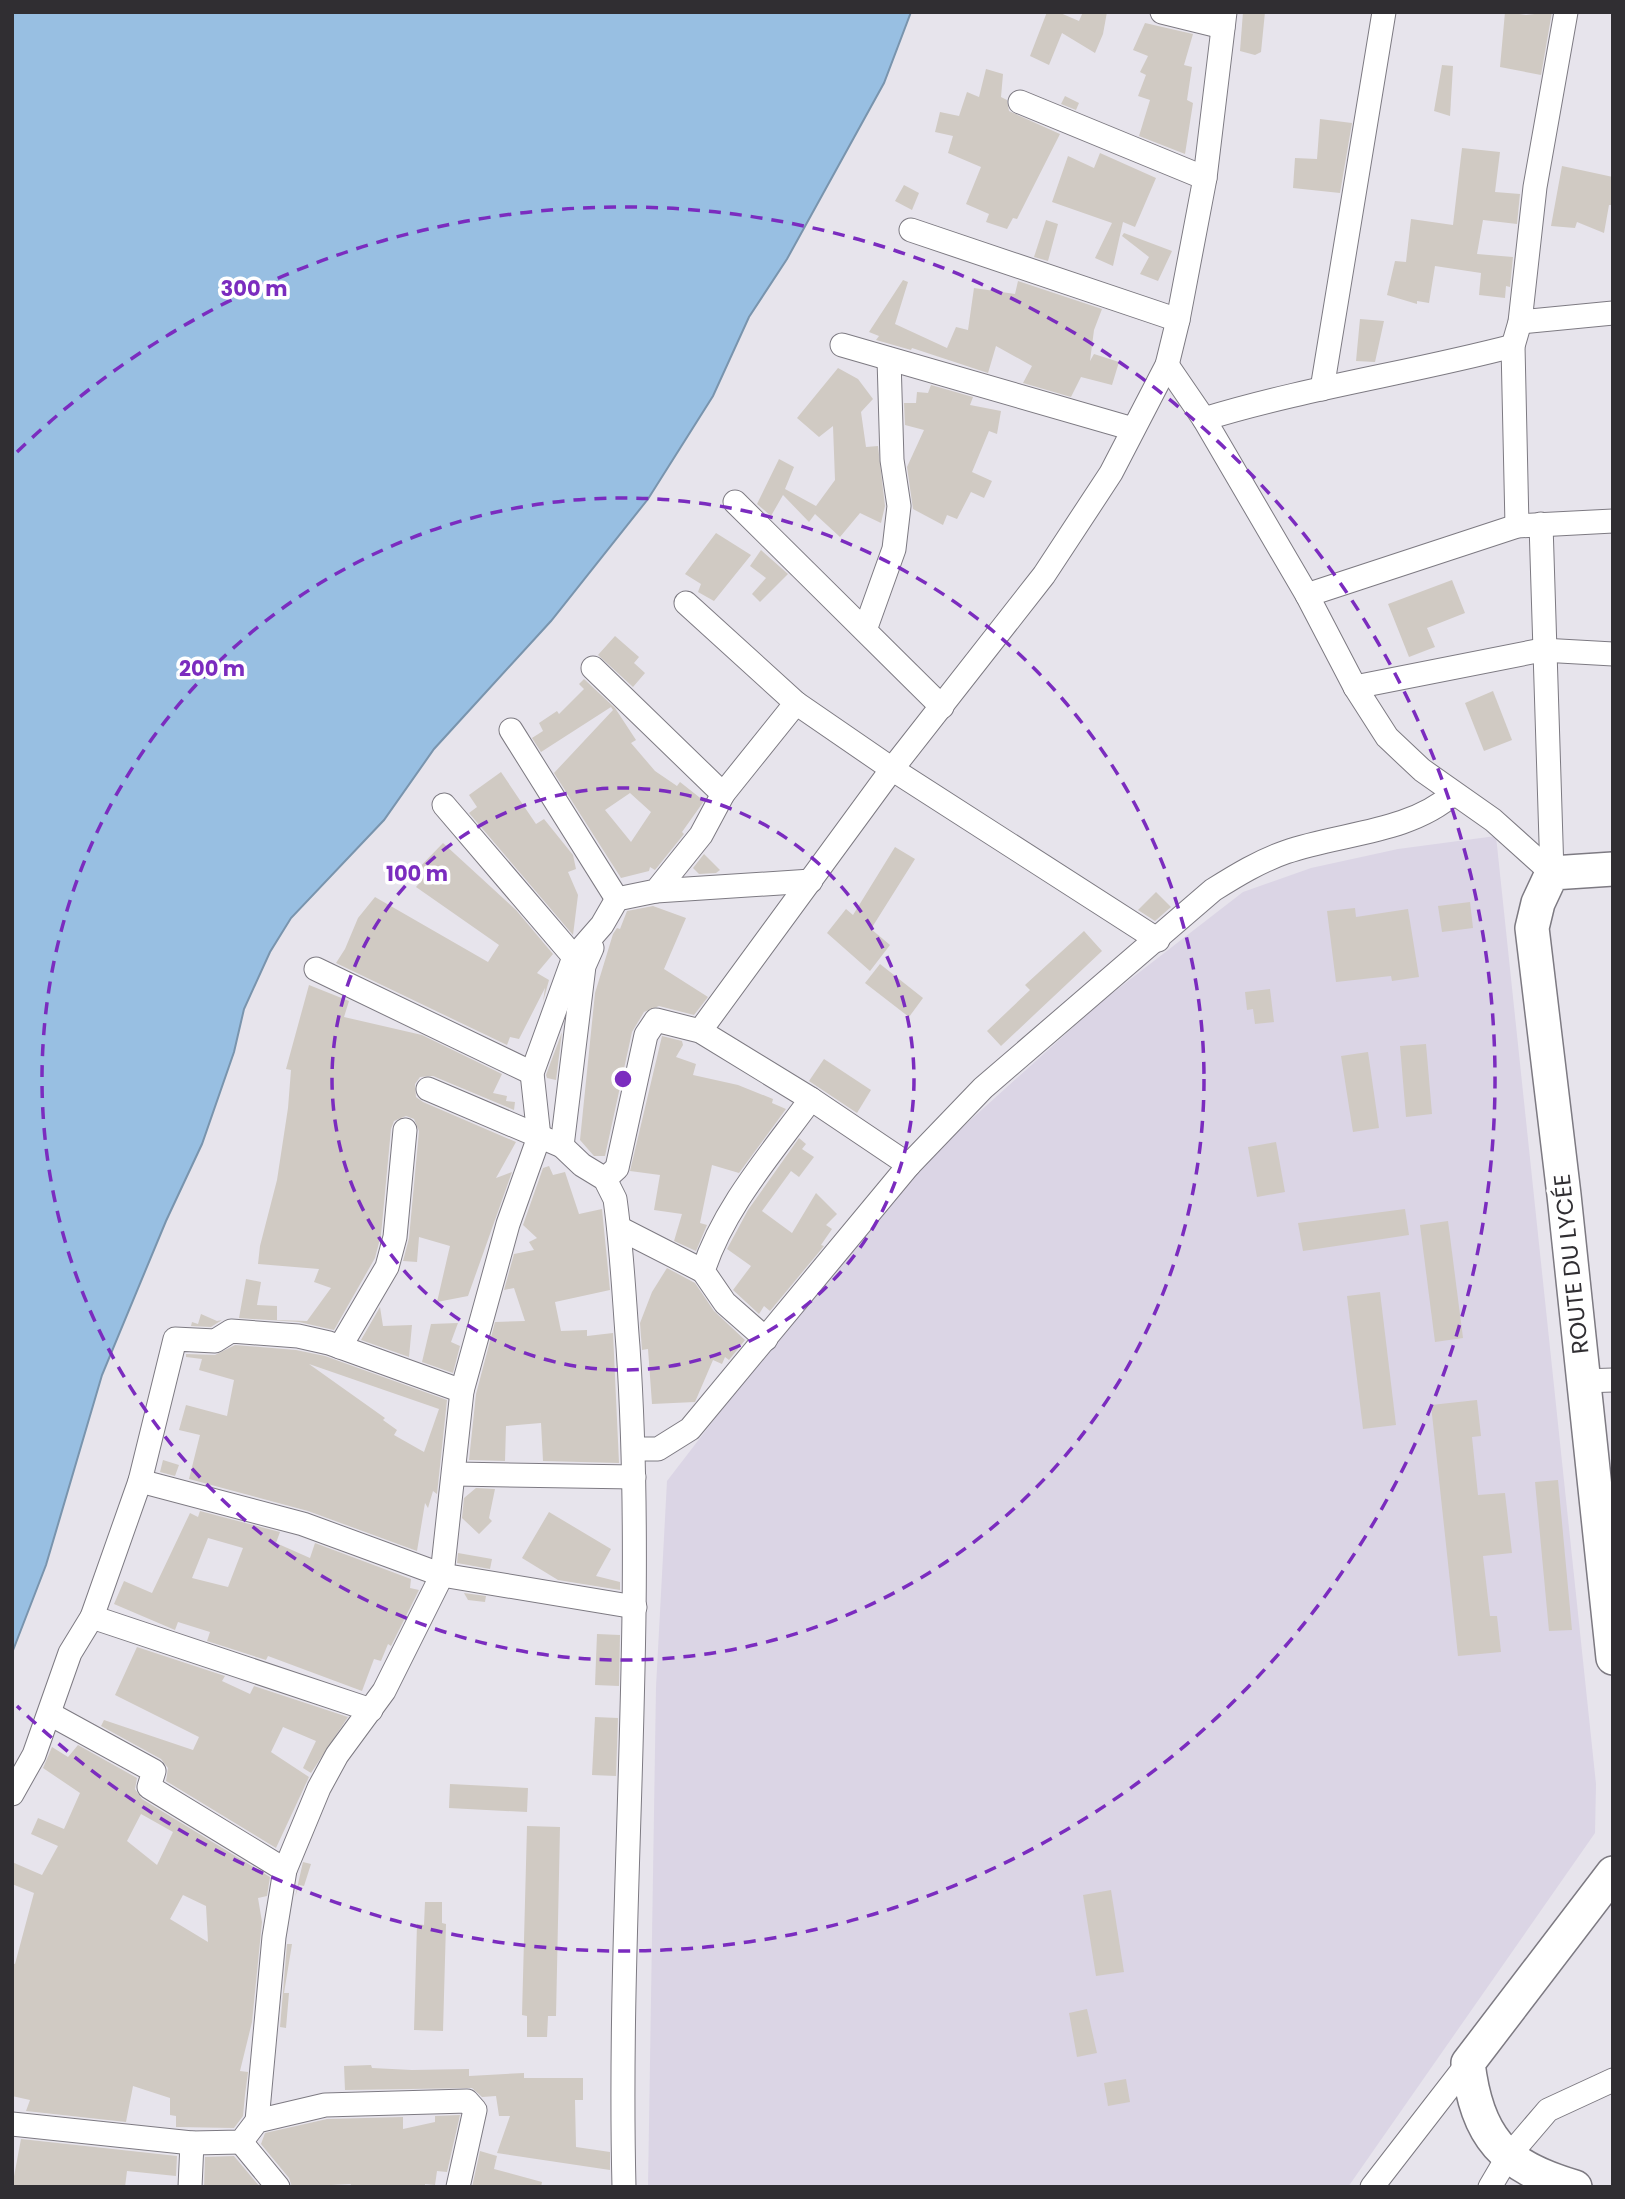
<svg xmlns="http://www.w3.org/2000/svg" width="1625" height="2199" viewBox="0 0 1625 2199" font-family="Poppins,sans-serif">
<rect width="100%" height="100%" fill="#e7e4ec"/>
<!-- built -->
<path fill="#dbd5e5" d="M1496 836 1596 1784 1595 1833 1348 2187H648L656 1687 667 1481 869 1218 944 1144 1101 1002 1190 933 1243 892 1311 868 1398 849Z"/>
<!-- water -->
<path fill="#98bfe2" stroke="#7994ad" stroke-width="2" d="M12 12H911L884 83 787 259 749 317 713 396 648 499 551 621 434 749 384 820 291 918 270 952 244 1009 234 1052 202 1144 166 1221 102 1375 46 1565 12 1653Z"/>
<!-- building -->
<g fill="#d0cac3" fill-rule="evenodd">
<path d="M1047 12H1058L1079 21 1083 12H1107L1103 34 1095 53 1062 33 1049 65 1030 56Z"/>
<path d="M1243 12H1265L1261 52 1255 55 1240 51Z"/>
<path d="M1505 12 1526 15 1552 12 1541 75 1500 67Z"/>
<path d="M1145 23 1193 34 1184 65 1192 67 1187 100 1193 103 1185 154 1139 136 1150 100 1138 96 1146 75 1140 72 1148 56 1133 50Z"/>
<path d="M1442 65 1453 66 1450 116 1434 111Z"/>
<path d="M986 69 1003 74 1001 97 1007 100 1009 111 1060 134 1017 219 1013 218 1007 229 986 222 989 214 966 204 981 167 948 153 953 136 935 132 940 112 959 116 967 92 979 97Z"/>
<path d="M1065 96 1079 103 1076 110 1061 104Z"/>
<path d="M1320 119 1352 123 1340 193 1293 188 1295 158 1317 159Z"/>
<path d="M1462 148 1500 152 1495 192 1520 194 1517 224 1483 220 1477 254 1513 257 1510 287 1506 286 1505 298 1479 295 1481 273 1435 266 1429 303 1417 301V304L1387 295 1395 261 1406 262 1411 219 1453 225Z"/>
<path d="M1100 153 1156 178 1135 227 1123 222 1113 266 1095 258 1112 223 1052 202 1068 156 1094 168Z"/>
<path d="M1562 166 1613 177V205H1609L1604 233 1577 222 1575 228 1551 226Z"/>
<path d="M904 185 919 193 912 210 895 201Z"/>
<path d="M1046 220 1058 224 1048 261 1034 257Z"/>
<path d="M1124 233 1172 251 1158 281 1140 274 1149 257 1122 236Z"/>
<path d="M903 280 908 282 895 324 947 348 956 327 968 330 974 288 1015 294 1018 281 1102 309 1094 330 1090 361 1094 354 1119 362 1112 385 1081 377 1071 397 1023 383 1032 366 996 346 988 373 912 348 911 350 876 340 879 336 869 332Z"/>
<path d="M1360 319 1384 321 1375 362 1356 361Z"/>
<path d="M838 368 858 379 873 399 861 412 866 447 878 446 885 506 881 523 860 513 840 537 815 514 809 522 783 495 771 516 757 504 779 459 794 467 785 489 816 506 835 480 833 426 819 437 797 418Z"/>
<path d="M931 385 973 397 970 405 1001 411 997 434 989 431 972 472 992 481 984 498 971 492 957 519 947 515 943 525 913 509 907 467 924 430 905 425 904 403H916L917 392 928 393Z"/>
<path d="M716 533 751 555 714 601 698 592 701 584 685 574Z"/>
<path d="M761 550 788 574 760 602 752 594 766 578 750 566Z"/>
<path d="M1452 580 1465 613 1427 628 1435 647 1409 657 1388 604Z"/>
<path d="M615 636 639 657 634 663 645 673 633 687 598 655Z"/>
<path d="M584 679 615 708 636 740 631 743 655 771 677 786 680 782 704 801 682 832 684 834 655 870 650 867 649 871 621 878 554 773 613 710 611 707 541 752 532 738 543 731 539 723 557 711 559 714 584 689 579 684ZM630 793 651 812 631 842 605 810Z"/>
<path d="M1493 691 1512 740 1484 751 1465 703Z"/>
<path d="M501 772 536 824 544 819 573 855 576 869 568 872 578 895 573 935 469 813 477 807 469 795Z"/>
<path d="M443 843 516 910 553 954 537 973 549 980 543 1002 545 988 519 1039 510 1037 507 1045 336 963 345 949 358 918 375 897 488 962 499 945 416 887 422 880 413 874Z"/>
<path d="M895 847 915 859 871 929 890 945 870 971 827 933 846 909 853 915Z"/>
<path d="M704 854 720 870 716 873 699 874 693 868Z"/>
<path d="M1156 892 1171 907 1155 921 1138 910Z"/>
<path d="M1470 902 1473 928 1442 932 1438 906Z"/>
<path d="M653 906 686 918 664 969 708 997 694 1015 659 1006 644 1012 632 1032 605 1156H594L580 1140 595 993 613 934 617 928 620 929 627 911Z"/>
<path d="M1355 908 1356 917 1408 909 1419 977 1392 981 1391 976 1336 982 1327 911Z"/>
<path d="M1084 931 1102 951 1001 1046 987 1031 1030 990 1025 985Z"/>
<path d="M880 964 923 998 909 1017 865 983Z"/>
<path d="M309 985 349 1001 344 1017 422 1035 502 1074 493 1093 507 1096 506 1101 515 1102 514 1110 433 1076 420 1077 415 1084 416 1097 423 1102 516 1142 496 1178 512 1172 468 1296 437 1302 450 1246 419 1237 417 1262 403 1261 409 1238 419 1131 414 1119 406 1116 394 1121 391 1129 381 1235 375 1258 334 1330 299 1322 239 1318 246 1279 261 1282 257 1305 277 1306V1320L307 1321 331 1288 314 1282 319 1269 258 1264 260 1246 277 1180 288 1108 291 1070 286 1069Z"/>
<path d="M1270 989 1274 1022 1255 1024 1253 1009 1247 1010 1245 992Z"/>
<path d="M562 1032 556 1080 547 1078 546 1075Z"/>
<path d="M662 1036 682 1041 683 1045 676 1057 696 1064 693 1075 738 1085 773 1099 772 1103 786 1109 739 1173 712 1165 700 1223 707 1225 696 1251 674 1241 682 1214 654 1210 660 1175 630 1171Z"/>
<path d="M1426 1044 1432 1114 1406 1117 1400 1046Z"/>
<path d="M1368 1052 1379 1128 1353 1132 1341 1056Z"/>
<path d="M824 1059 871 1090 857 1113 809 1081Z"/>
<path d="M799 1138 806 1144 802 1149 814 1157 799 1177 791 1171 762 1211 792 1233 816 1193 837 1214 826 1225 832 1229 821 1245 824 1246 770 1311 764 1306 759 1314 733 1290 751 1266 727 1249 748 1210Z"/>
<path d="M1276 1142 1285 1192 1257 1197 1248 1147Z"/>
<path d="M549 1166 553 1175 565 1172 579 1214 602 1209 610 1290 555 1302 561 1331 587 1330V1336L613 1333 619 1463 543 1461 541 1423 506 1426 505 1461 469 1460 476 1394 495 1322 525 1321 514 1288 504 1290 514 1254 534 1250 529 1242 537 1238 523 1225 543 1168Z"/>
<path d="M1405 1209 1409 1235 1303 1251 1298 1223Z"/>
<path d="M1448 1221 1463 1338 1435 1342 1420 1225Z"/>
<path d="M667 1268 695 1283 714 1311 745 1340 729 1360 725 1357 722 1364 713 1360 695 1402 652 1404 648 1349 642 1350 640 1323 652 1292Z"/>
<path d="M1380 1292 1396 1425 1363 1429 1347 1296Z"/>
<path d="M380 1307 383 1326 412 1325 409 1357 361 1340Z"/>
<path d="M201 1314 217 1321 222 1320 211 1327 191 1326 192 1322 198 1324Z"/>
<path d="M458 1323 451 1342 460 1346 453 1373 422 1362 431 1324Z"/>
<path d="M235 1345 296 1350 325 1356 447 1400 437 1494 433 1491 428 1508 425 1503 417 1551 308 1511 189 1479 200 1435 179 1430 186 1405 227 1416 234 1380 199 1370 202 1359 186 1357V1354L215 1355ZM309 1364 439 1409 424 1452 394 1435 397 1430 383 1420 385 1418Z"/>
<path d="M1477 1400 1481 1436 1472 1437 1478 1495 1505 1493 1512 1553 1483 1556 1490 1616H1497L1501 1652 1458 1656 1431 1405Z"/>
<path d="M163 1460 179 1465 175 1476 160 1472Z"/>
<path d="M1558 1480 1572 1630 1549 1631 1535 1482Z"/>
<path d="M476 1488 495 1489 489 1518 492 1521 479 1534 462 1518 464 1498Z"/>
<path d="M200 1511 280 1532 276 1543 310 1558 315 1543 411 1579 410 1588 419 1590 391 1646 388 1644 381 1661 374 1659 362 1691 268 1656 266 1660 207 1641 210 1632 178 1622 175 1630 114 1604 124 1581 152 1593 190 1513 198 1517ZM208 1538 243 1548 228 1587 192 1578Z"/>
<path d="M549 1512 611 1549 596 1576 620 1582V1590L558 1580 522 1558Z"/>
<path d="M458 1553 492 1559 490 1569 457 1563Z"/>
<path d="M464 1593 486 1596 485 1602 468 1600Z"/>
<path d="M597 1634 620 1635 619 1686 595 1685Z"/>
<path d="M137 1647 225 1676 222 1681 250 1694 254 1686 348 1717 311 1773 303 1768 316 1741 283 1727 271 1752 309 1777 276 1848 166 1781 168 1768 161 1759 101 1726 104 1720 193 1750 199 1737 115 1695Z"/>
<path d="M595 1717 618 1718 616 1776 592 1775Z"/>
<path d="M78 1745 137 1778 135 1789 142 1799 270 1877 267 1896 258 1898 262 1922 252 2022 240 2071 248 2072 245 2095 243 2116 234 2128 176 2127V2116L170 2115V2098L133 2086 126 2122 26 2111 30 2100 12 2096V1963L15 1964 34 1893 12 1884V1862L42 1875 58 1846 31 1834 38 1818 64 1829 80 1793 43 1768 52 1747 68 1757ZM141 1814 173 1832 157 1865 127 1841ZM183 1895 206 1906 208 1942 170 1919Z"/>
<path d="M450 1784 528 1788 527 1812 449 1808Z"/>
<path d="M527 1826 560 1827 556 2016H548L547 2037H527V2016L522 2015Z"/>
<path d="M303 1862 311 1864 304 1886 299 1885 295 1897Z"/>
<path d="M1111 1890 1124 1972 1096 1976 1083 1895Z"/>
<path d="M425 1902H442V1923L446 1924 443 2031 414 2030 417 1924 424 1925Z"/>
<path d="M287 1944H292L284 1993H289L286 2028 280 2027Z"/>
<path d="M1087 2009 1097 2053 1077 2057 1069 2013Z"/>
<path d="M371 2065 372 2068 412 2070 469 2069V2076L524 2073V2078H583V2100H575L576 2147 610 2152V2170L497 2153 510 2116H499L496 2096 482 2097 472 2088 345 2090 344 2066Z"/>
<path d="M1126 2079 1130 2102 1108 2106 1104 2083Z"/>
<path d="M460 2115 447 2172 437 2171 435 2185 425 2184V2187H350L351 2184 292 2187 289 2178 261 2144 265 2133 327 2119 403 2117V2129L435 2122V2116Z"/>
<path d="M21 2139 177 2156 176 2176 127 2171 125 2187H12Z"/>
<path d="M480 2151 497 2156 494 2169 542 2182 541 2187H472Z"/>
<path d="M234 2156 260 2187H204L205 2157Z"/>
</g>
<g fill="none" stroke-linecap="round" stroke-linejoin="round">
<defs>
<g id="street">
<path d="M1162 12 1223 27"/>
<path d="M1020 102 1205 178"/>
<path d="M911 230 1178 320"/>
<path d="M1520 322 1613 313"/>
<path d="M842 345 1133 429"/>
<path d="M1167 365 1204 419 1307 595 1355 687 1387 737 1422 770 1493 820 1552 873"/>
<path d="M1322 389 1384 12"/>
<path d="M1204 419C1305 388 1410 373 1513 346"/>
<path d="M735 502 942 707"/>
<path d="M1541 524 1552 873"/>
<path d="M1517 526 1513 346 1520 322 1535 187 1566 12"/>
<path d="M1307 595 1517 526 1613 521"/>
<path d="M686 603 796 703 892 769 1158 940"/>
<path d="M865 630 894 549 899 506 892 460 889 359"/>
<path d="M593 668 723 794"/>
<path d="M1355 687 1542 650 1613 654"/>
<path d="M511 730 617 899"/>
<path d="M444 805 574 957"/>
<path d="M656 891 811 881"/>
<path d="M316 969 532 1073"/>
<path d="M700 1031 892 769 1044 575 1111 473 1167 365 1178 320 1205 178 1225 12"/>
<path d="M428 1089 562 1146 582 1165 605 1179 615 1199C622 1248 624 1298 628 1347 647 1627 617 1907 624 2187"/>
<path d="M562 1146 584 966 592 948"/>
<path d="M605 1179 617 1168 646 1035 656 1020 700 1031 811 1099 909 1165"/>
<path d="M619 1228 703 1271"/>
<path d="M766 1339 725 1303 703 1271C724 1207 771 1154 811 1099"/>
<path d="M340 1347 387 1267 395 1237 405 1130"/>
<path d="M1583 1381 1613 1380"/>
<path d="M635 1449H658L690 1429 909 1165 983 1088 1213 890C1237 875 1260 861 1286 852 1340 833 1409 833 1453 794"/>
<path d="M455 1474 634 1477"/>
<path d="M140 1481 303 1524 442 1575 635 1607"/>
<path d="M92 1617 371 1710"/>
<path d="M50 1714 154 1771 149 1787 285 1870"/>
<path d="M12 1794 34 1755 70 1653 92 1617 140 1481 175 1339 215 1341 231 1331 298 1336 329 1343 462 1391"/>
<path d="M257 2121 274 1937 285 1870 319 1788 337 1755 384 1691 442 1575 462 1391 508 1224 539 1137 532 1073 574 957 602 925 617 899 656 891 701 835 723 794 796 703"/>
<path d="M12 2124 192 2143 241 2142 257 2121 325 2105 467 2101 475 2110 458 2187"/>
<path d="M241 2142 278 2187"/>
<path d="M190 2187 192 2143"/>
<path d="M1372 2187 1468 2063"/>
<path d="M1490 2187 1507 2158 1548 2110 1613 2080"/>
</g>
<g id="secondary">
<path d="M1613 869 1552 873 1538 903 1532 928 1564 1195 1613 1658"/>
<path d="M1575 2187C1503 2166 1477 2138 1468 2063L1613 1873"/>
</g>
</defs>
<!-- street casing -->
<use href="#street" stroke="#7d7a82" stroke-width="25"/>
<!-- secondary casing -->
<use href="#secondary" stroke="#7d7a82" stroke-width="36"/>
<!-- street -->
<use href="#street" stroke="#fff" stroke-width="23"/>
<!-- secondary -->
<use href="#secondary" stroke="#fff" stroke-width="33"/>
</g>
<!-- distance rings -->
<g fill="none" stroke="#7b2cbf" stroke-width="3.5" stroke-dasharray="12 9">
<circle cx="623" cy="1079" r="291"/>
<circle cx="623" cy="1079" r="581"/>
<path d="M17 452A872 872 0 1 1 17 1706"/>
</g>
<g text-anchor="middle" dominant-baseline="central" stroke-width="7" stroke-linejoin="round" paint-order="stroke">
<!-- street labels -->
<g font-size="23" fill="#302e32" stroke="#fff">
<text transform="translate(1571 1264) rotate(-96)">ROUTE DU LYCÉE</text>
</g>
</g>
<circle cx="623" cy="1079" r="10" fill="#7b2cbf" stroke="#fff" stroke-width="3.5"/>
<g font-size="21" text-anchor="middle" font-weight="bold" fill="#7b2cbf" stroke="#fff" stroke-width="7" stroke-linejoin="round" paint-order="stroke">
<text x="254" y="296">300 m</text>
<text x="212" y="676">200 m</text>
<text x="417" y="881">100 m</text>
</g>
<!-- border -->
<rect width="1625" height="2199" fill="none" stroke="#302e32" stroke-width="28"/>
</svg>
